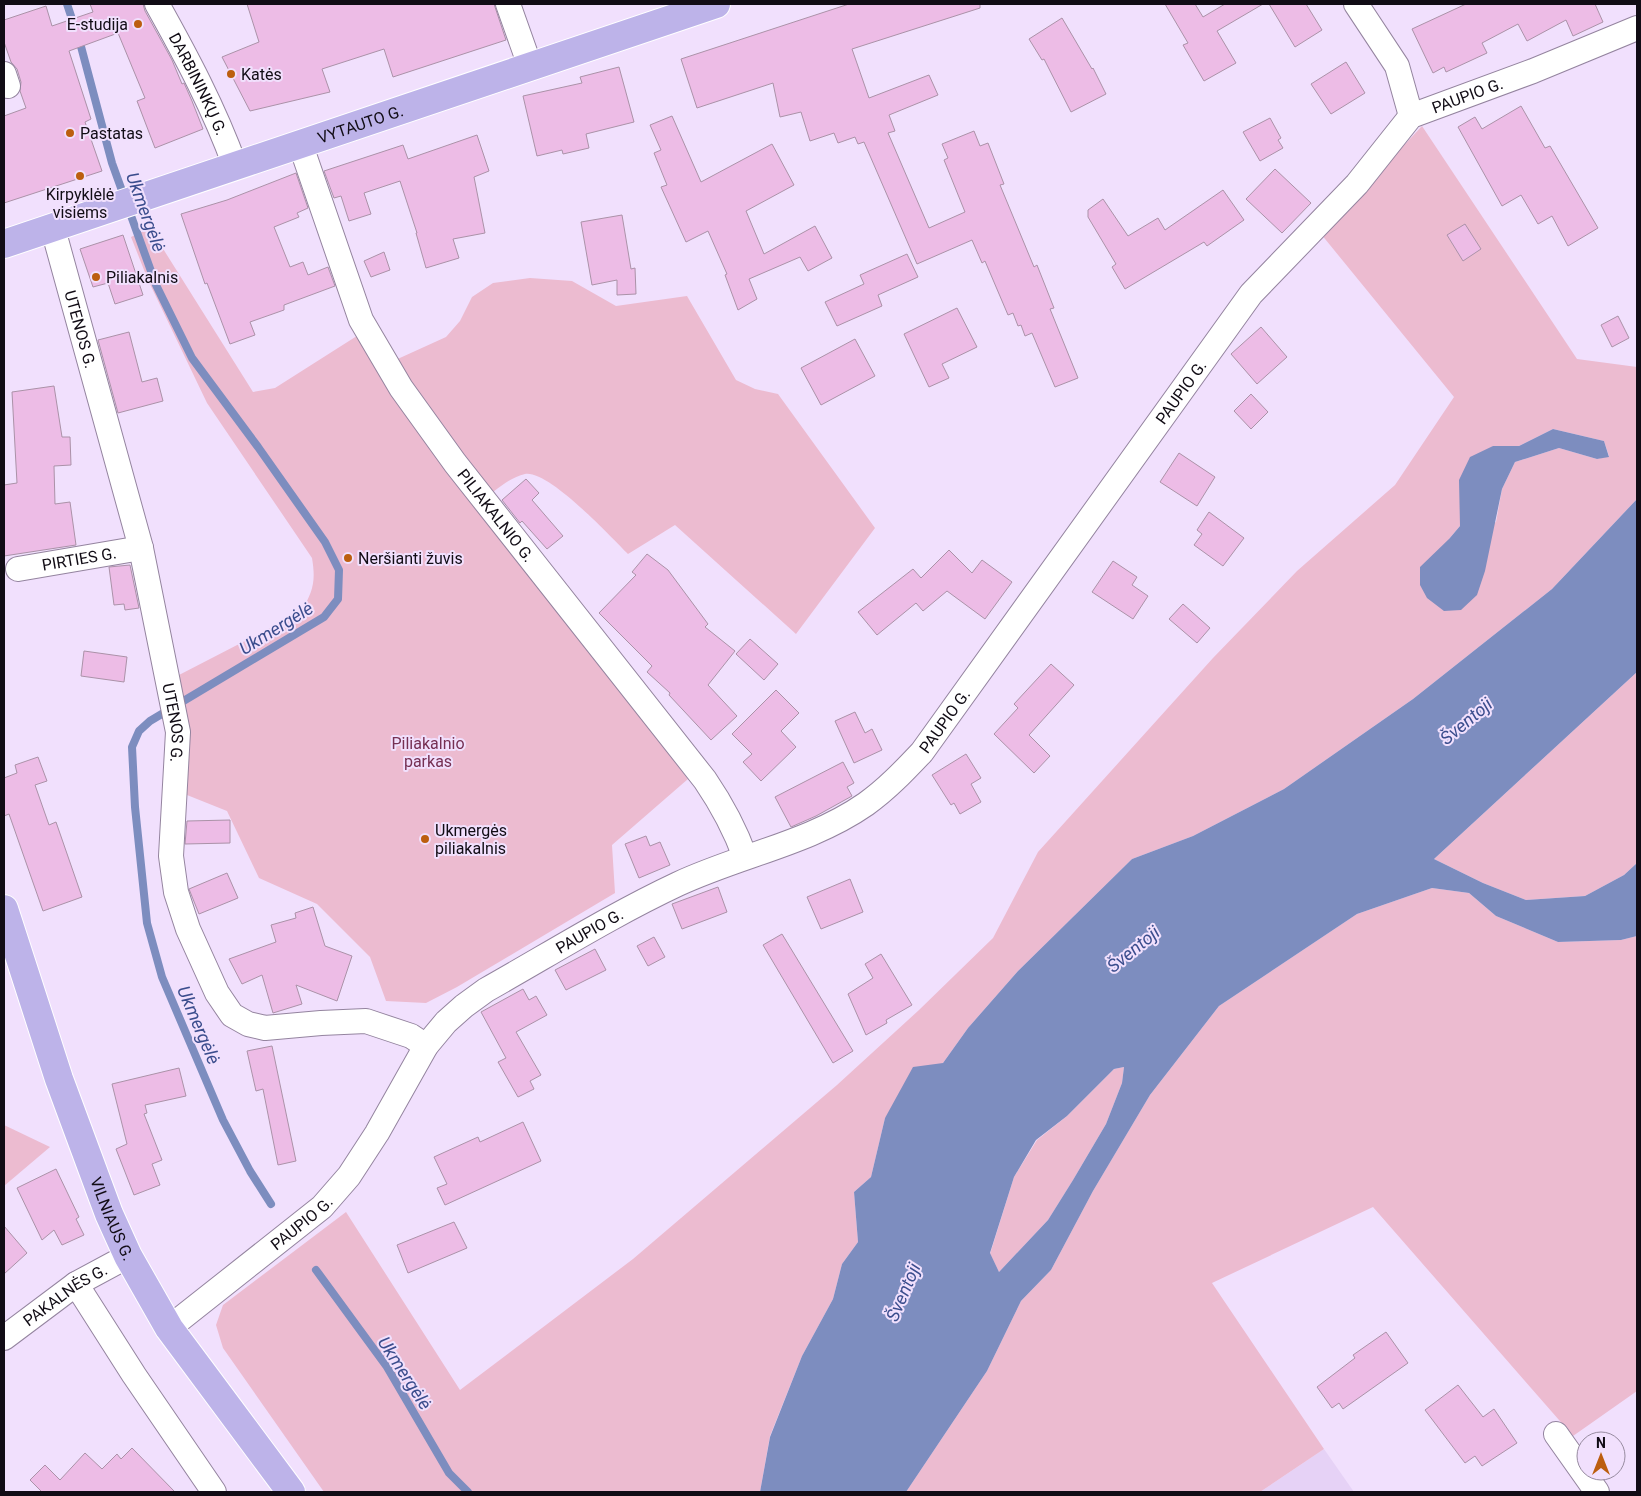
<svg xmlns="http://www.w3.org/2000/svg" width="1641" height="1496" viewBox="0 0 1641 1496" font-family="Roboto,sans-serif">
<rect width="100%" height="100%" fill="#f1e0fd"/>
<!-- built -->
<path fill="#e6d2f6" d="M1324 1449 1354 1492H1260Z"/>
<!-- green -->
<g fill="#ecbbd0" fill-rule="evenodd">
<path d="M1422 126 1577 359 1637 367V499L1552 589 1413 699 1284 789 1193 836 1132 859 1018 971 968 1028 943 1063 885 1118 871 1177 854 1192 858 1242 842 1264 833 1299 802 1356 770 1436 760 1492H324L223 1348 216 1325 223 1305 346 1212 460 1390 633 1259 837 1085 919 1010 993 938 1038 852 1213 658 1297 571 1395 485 1454 397 1321 234ZM1553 429 1604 441 1609 456 1597 459 1559 448 1515 462 1502 489 1496 522 1449 539 1460 526V507L1493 446H1519Z"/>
<path d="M150 228 253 392 275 388 360 334 380 367 446 337 460 321 472 297 493 283 530 278 572 281 616 306 687 296 736 380 755 389 778 394 875 528 796 634 675 525 628 554C611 537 549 470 525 474 507 478 492 494 477 505L688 779 612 845 615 893 457 987 426 1003 386 1001 370 957 317 904 259 878 227 811 182 793 186 728 179 675 301 612C313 591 316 582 312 558L207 403 148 280 131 237Z"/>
<path d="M1637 672V863L1624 875 1585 896 1526 900 1483 883 1434 859Z"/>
<path d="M1432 888 1469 893 1496 916 1558 942 1621 940 1637 936V1391L1573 1436 1373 1207 1212 1283 1324 1449 1260 1492H906L987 1371 1021 1301 1051 1270 1093 1191 1150 1095 1219 1006 1357 914Z"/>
<path d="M1124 1067 1122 1083 1106 1124 1073 1180 1048 1220 999 1272 990 1254 1014 1177 1037 1140 1067 1116 1114 1069Z"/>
<path d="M4 1125 50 1147 4 1186Z"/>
</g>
<!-- water -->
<g fill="#7d8dbf" fill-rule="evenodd">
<path d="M1553 429 1604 441 1609 457 1597 459 1559 448 1515 462 1502 489 1485 571 1477 595 1461 610 1444 611 1427 598 1420 585V567L1449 539 1460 526 1459 480 1470 457 1493 446H1519Z"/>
<path d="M1637 499V672L1434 859 1483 883 1526 900 1585 896 1624 875 1637 863V936L1621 940 1558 942 1496 916 1469 893 1432 888 1357 914 1219 1006 1150 1095 1093 1191 1051 1270 1021 1301 987 1371 906 1492H760L770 1437 802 1356 833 1299 842 1264 858 1242 854 1192 871 1177 885 1118 913 1067 943 1063 968 1028 1018 971 1132 859 1193 836 1284 789 1413 699 1552 589ZM1124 1067 1122 1083 1106 1124 1073 1180 1048 1220 999 1272 990 1253 1014 1177 1036 1140 1067 1116 1114 1069Z"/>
</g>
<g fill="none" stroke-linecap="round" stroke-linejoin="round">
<!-- stream -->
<g stroke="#7d8dbf" stroke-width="8">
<path d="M67 4 75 28"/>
<path d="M79 39 112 163 156 285 192 358 258 447 325 542 339 570 338 599 324 617 150 721 139 731 132 747 135 807 147 923 162 977 223 1120 250 1171 271 1204"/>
<path d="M316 1270 387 1367 449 1473 468 1492"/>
</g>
</g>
<!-- building -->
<g fill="#edbce6" stroke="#ab92a8">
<path d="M90 4H143L145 11 172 60 182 84 184 83 192 101 203 129 155 148 137 101 145 98 118 33 69 51 91 119 85 122 102 171 4 203V116L26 108 20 91 21 82 17 69 11 62 4 42V20L46 6 52 26 93 12Z"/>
<path d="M247 4H494L506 40 393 77 384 49 322 69 330 92 250 111 222 57 259 42Z"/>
<path d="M849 4H980V8L852 49 869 98 929 75 938 95 889 115 895 131 888 133 929 228 965 212 944 160 948 158 942 144 974 131 980 146 988 143 1004 184 1000 185 1034 267 1037 265 1054 308 1050 309 1078 378 1055 387 1032 333 1025 336 1021 325 1018 326 1013 313 1008 315 985 261 982 263 972 240 917 264 864 142 858 144 855 137 838 143 834 133 810 141 801 112 780 117 773 83 697 108 681 59Z"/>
<path d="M1165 4H1195L1203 17 1225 4H1263L1217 31 1236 63 1204 81 1183 45 1188 43Z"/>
<path d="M1269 4H1306L1322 30 1295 47Z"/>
<path d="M1466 4H1595L1603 22 1573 36 1566 20 1527 41 1518 24 1482 43 1487 53 1446 72 1444 67 1433 73 1412 29Z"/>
<path d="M1062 18 1092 69 1093 68 1106 94 1071 112 1044 59 1042 60 1029 39Z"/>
<path d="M1346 62 1365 93 1331 114 1311 84Z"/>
<path d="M619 67 634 122 586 134 589 148 563 154 562 150 537 156 523 96 582 83 580 77Z"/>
<path d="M1521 106 1545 148 1550 146 1598 228 1568 246 1552 216 1538 224 1521 195 1502 206 1458 127 1475 117 1482 129Z"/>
<path d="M672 116 701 182 772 144 794 185 746 211 764 254 815 226 832 258 808 271 800 257 749 279 757 299 738 310 725 275 727 274 708 231 686 242 661 187 667 185 654 153 661 150 650 125Z"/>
<path d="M1270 118 1281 138 1278 140 1283 148 1260 161 1243 132Z"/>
<path d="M477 135 489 171 474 177 485 233 453 239 459 258 426 268 416 233H417L400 181 364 193 371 214 349 221 341 196 334 198 324 171 403 145 408 159Z"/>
<path d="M1275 169 1311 203 1282 233 1246 199Z"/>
<path d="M296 173 308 208 297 213 299 217 274 227 290 267 303 262 308 275 328 267 335 286 284 305V310L250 322 255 335 230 344 207 283 205 284 181 214 227 200Z"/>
<path d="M1223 190 1244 220 1207 246 1204 242 1125 289 1112 267 1116 264 1088 217V210L1103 199 1128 236 1158 218 1165 230Z"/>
<path d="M622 215 631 269 635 268 636 294 617 295V280L592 285 581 222Z"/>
<path d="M1465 224 1481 249 1463 261 1447 235Z"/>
<path d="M123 235 143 295 115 304 108 283 93 287 80 249Z"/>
<path d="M384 252 390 270 371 277 364 261Z"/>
<path d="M907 254 918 277 878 295 882 306 837 326 825 302 864 284 860 275Z"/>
<path d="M957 308 977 347 942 364 949 378 929 387 904 334Z"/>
<path d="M1618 316 1629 338 1612 347 1601 325Z"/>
<path d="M1261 327 1287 357 1257 384 1231 354Z"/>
<path d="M129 332 142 382 157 378 163 401 118 413 98 340Z"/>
<path d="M855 339 875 376 821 405 801 368Z"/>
<path d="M54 386 62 437H70L71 465 54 466 55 504 70 502 76 545 4 556V485L17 483 12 392Z"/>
<path d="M1251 394 1268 412 1251 429 1234 411Z"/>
<path d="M1179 453 1215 477 1197 506 1160 482Z"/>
<path d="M526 479 539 493 532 500 563 536 547 549 522 521 520 523 502 500Z"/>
<path d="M1209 512 1244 538 1223 566 1194 545 1202 534 1197 530Z"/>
<path d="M949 550 972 573 982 560 1012 582 985 619 947 591 923 611 916 603 877 635 858 612 913 569 921 578Z"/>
<path d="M647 554 668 570 708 624 705 627 735 651 708 685 737 716 711 740 669 695 670 693 647 672 652 666 599 613 636 575 632 572Z"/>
<path d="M1113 561 1137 577 1132 585 1148 596 1133 619 1092 592Z"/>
<path d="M130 565 139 608 125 610 124 604 114 605 109 567Z"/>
<path d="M1183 604 1210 628 1197 643 1169 619Z"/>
<path d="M750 639 778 664 764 680 736 654Z"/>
<path d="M84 651 127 657 124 682 81 676Z"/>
<path d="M1051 664 1074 685 1029 735 1050 756 1034 773 994 734 1018 708 1014 704Z"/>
<path d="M776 690 799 713 781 731 796 747 761 781 743 762 752 754 732 734Z"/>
<path d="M855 712 865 733 872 729 882 750 854 763 835 721Z"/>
<path d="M966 754 981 778 971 784 981 802 960 814 954 803 951 805 932 775Z"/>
<path d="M38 757 47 781 35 785 49 825 56 822 82 897 43 911 9 814 4 816V778L17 773 15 765Z"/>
<path d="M843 762 854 783 847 787 852 796 816 816 791 827 775 797Z"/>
<path d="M230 820V843L185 844 187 821Z"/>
<path d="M646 836 650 846 660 842 670 865 639 878 625 844Z"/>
<path d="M227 873 238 898 199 914 189 889Z"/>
<path d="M850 879 863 912 821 929 807 897Z"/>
<path d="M718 887 727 912 682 929 672 904Z"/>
<path d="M313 907 325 946 352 956 337 1001 296 985 302 1004 273 1013 262 975 242 984 229 959 276 942 271 925 296 918 295 913Z"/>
<path d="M782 934 853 1051 833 1063 763 945Z"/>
<path d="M654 937 665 957 648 966 637 946Z"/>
<path d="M595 949 606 970 566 990 555 970Z"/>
<path d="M881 954 912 1005 886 1020 887 1023 866 1035 848 994 873 978 865 964Z"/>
<path d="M523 989 529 1000 536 996 547 1015 516 1032 541 1075 530 1081 534 1089 518 1097 498 1062 506 1058 481 1012Z"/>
<path d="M272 1046 296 1161 278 1165 263 1089 256 1091 247 1051Z"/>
<path d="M179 1068 186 1096 145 1105 147 1113 144 1114 162 1160 152 1164 160 1185 134 1195 116 1149 127 1144 112 1084Z"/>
<path d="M523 1122 541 1161 445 1205 437 1188 447 1184 434 1157 478 1137 480 1142Z"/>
<path d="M56 1169 79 1217 76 1219 84 1235 62 1245 54 1230 42 1240 17 1188Z"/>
<path d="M454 1222 467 1248 408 1273 397 1245Z"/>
<path d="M4 1226 27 1253 4 1274Z"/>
<path d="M1386 1332 1408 1363 1343 1409 1339 1403 1332 1408 1317 1387 1355 1358 1353 1355Z"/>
<path d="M1458 1385 1483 1417 1494 1409 1517 1443 1482 1466 1475 1456 1465 1463 1425 1410Z"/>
<path d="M132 1448 175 1492H42L30 1480 45 1465 60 1480 85 1453 102 1469 117 1454 121 1459Z"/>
</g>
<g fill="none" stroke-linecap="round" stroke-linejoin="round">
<defs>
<g id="minor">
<path id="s1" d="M157 4C186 56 214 108 235 166"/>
<path d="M508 4 530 66"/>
<path d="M1356 4 1397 66 1411 116"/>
<path d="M4 74 8 86"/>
<path id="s2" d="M300 143 361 320 401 388 455 463 705 780C722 805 735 829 745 857"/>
<path id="s3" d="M53 229 141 548 178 732 171 856 176 892 188 929 217 993 232 1015 248 1024 265 1028 321 1023 366 1021 411 1036 426 1046"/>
<path id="s4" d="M18 569 141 548"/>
<path d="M76 1284 134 1375 214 1492"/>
<path id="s5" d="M169 1328 322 1207 349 1176 377 1133 426 1046 446 1022 464 1006 486 990C550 954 612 915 678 884 740 855 810 843 866 804 887 789 904 771 922 752L1251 294 1357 184 1411 116 1533 71 1637 28"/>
<path id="s6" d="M4 1338 76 1284 128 1256"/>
<path d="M1556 1434 1597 1492"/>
</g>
<g id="major">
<path id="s7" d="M4 244 716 4"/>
<path id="s8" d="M4 909 59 1079 109 1214 128 1256 169 1328 291 1492"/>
</g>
</defs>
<!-- minor casing -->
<use href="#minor" stroke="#94849f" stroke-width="26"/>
<!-- major casing -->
<use href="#major" stroke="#fff" stroke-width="30"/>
<!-- minor -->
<use href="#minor" stroke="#fff" stroke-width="24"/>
<!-- major -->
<use href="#major" stroke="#bdb3e9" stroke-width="28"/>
</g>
<!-- markers -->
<g fill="#bc5e0f" stroke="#f1e0fd" stroke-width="2">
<circle cx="138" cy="24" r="5"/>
<circle cx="231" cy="74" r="5"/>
<circle cx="70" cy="133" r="5"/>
<circle cx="80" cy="176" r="5"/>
<circle cx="96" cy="277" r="5"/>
<circle cx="348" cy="558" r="5"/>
<circle cx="425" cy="839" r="5"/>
</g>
<g text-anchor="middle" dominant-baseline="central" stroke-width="4" stroke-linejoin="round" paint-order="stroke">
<!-- poi labels -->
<g font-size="16" fill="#110c15" stroke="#f1e0fd" text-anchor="start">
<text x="128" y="24" text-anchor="end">E-studija</text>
<text x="241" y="74">Katės</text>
<text x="80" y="133">Pastatas</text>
<text x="80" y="194" text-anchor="middle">Kirpyklėlė<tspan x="80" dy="18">visiems</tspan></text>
<text x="106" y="277">Piliakalnis</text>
<text x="358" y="558">Neršianti žuvis</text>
<text x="435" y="830">Ukmergės<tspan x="435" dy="18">piliakalnis</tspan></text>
</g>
<!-- street labels -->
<g font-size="16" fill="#110c15" stroke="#f1e0fd">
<text stroke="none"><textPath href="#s1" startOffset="90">DARBININKŲ G.</textPath></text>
<text stroke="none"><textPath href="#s5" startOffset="1834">PAUPIO G.</textPath></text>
<text stroke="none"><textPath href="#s7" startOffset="376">VYTAUTO G.</textPath></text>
<text stroke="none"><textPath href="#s3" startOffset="104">UTENOS G.</textPath></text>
<text stroke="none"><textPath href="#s5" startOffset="1414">PAUPIO G.</textPath></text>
<text stroke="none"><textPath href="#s2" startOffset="425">PILIAKALNIO G.</textPath></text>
<text stroke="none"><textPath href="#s4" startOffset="62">PIRTIES G.</textPath></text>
<text stroke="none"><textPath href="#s5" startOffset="1009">PAUPIO G.</textPath></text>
<text stroke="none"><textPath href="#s3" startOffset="509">UTENOS G.</textPath></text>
<text stroke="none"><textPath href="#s5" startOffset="589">PAUPIO G.</textPath></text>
<text stroke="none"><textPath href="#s8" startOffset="328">VILNIAUS G.</textPath></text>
<text stroke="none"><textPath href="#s5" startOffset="169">PAUPIO G.</textPath></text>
<text stroke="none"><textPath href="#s6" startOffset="75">PAKALNĖS G.</textPath></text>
</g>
<!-- park labels -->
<g font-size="16" fill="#763053" stroke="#f1e0fd">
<text x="428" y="743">Piliakalnio<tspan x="428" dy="18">parkas</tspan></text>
</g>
<!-- water labels -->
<g font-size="18" font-style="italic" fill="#3b4d8d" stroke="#f1e0fd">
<text transform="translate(146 212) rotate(70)">Ukmergėlė</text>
<text transform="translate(276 628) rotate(-32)">Ukmergėlė</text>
<text transform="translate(1466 721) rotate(-40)">Šventoji</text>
<text transform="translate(1133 949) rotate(-39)">Šventoji</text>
<text transform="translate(199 1025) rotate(67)">Ukmergėlė</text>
<text transform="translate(903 1292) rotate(-67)">Šventoji</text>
<text transform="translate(405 1373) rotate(57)">Ukmergėlė</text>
</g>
</g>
<!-- border -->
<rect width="1641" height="1496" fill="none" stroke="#110c15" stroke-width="10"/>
<!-- north arrow -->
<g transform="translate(1601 1456)"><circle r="24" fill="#f1e0fd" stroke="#978ba0"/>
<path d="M0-4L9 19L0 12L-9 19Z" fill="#bc5e0f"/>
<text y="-8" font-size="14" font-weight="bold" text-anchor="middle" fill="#110c15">N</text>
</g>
</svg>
